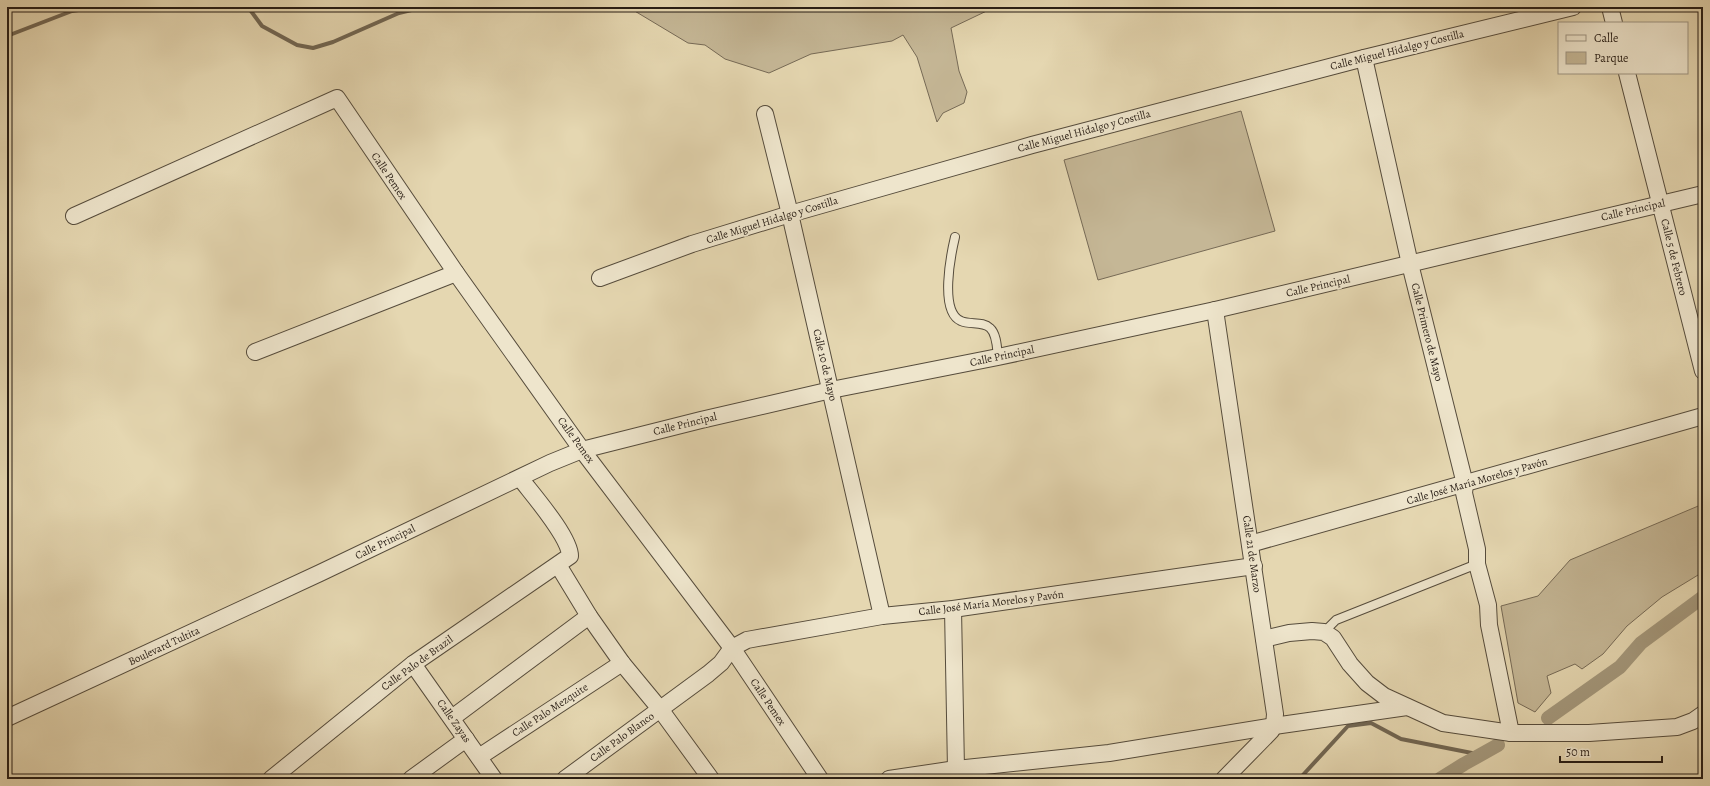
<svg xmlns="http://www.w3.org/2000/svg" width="1710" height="786" viewBox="0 0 1710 786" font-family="Alegreya,serif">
<rect width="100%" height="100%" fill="#e5d7b1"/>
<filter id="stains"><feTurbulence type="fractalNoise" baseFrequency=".005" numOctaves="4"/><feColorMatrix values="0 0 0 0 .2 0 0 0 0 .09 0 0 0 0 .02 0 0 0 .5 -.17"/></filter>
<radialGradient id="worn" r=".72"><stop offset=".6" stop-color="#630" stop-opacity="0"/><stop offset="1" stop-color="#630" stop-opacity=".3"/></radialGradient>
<!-- green -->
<g fill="#c5b796" stroke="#766a56">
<path d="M628 7H995L951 28 959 71 967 92 964 103 943 113 937 122 917 57 903 35 892 41 811 54 769 73 725 59 705 45 688 43Z"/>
<path d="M1241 111 1275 231 1098 280 1064 160Z"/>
<path d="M1703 504V572L1662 597 1627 626 1603 654 1582 669 1575 664 1547 676 1551 693 1535 712 1518 703 1501 606 1538 596 1570 560Z"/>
</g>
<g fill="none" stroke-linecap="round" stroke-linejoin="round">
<!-- stream -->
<g stroke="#726753" stroke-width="4">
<path d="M248 7 262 26 297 45 313 48 333 42 399 13 424 7"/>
<path d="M7 36 72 11 97 7"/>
<path d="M1294 779 1302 776 1348 726 1371 723 1401 739 1482 755"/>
</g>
<!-- canal -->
<g stroke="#a4987c" stroke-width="14">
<path d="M1548 718 1620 667 1641 643 1703 597"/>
<path d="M1440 779 1464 764 1498 745"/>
</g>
<defs>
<g id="service">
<path d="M955 237C951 254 939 312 961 321 970 325 983 321 990 328 997 334 997 349 998 357"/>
<path d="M1324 632 1336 620 1477 564"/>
</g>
<g id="minor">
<path d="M1610 7 1614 23"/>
<path d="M1364 58 1410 264 1465 484 1464 493 1477 549V564L1488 605 1489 625 1511 733"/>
<path d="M1627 73 1703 371"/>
<path d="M765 114 790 214 882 616"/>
<path d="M74 216 337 98 456 273 582 450 732 648 820 779"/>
<path d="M600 278 692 244 790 214 1032 145 1364 58 1573 7"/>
<path d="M1215 310 1275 714 1274 726 1271 731 1224 779"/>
<path d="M255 352 456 273"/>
<path d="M1250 544 1703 416"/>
<path d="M558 565 589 616 622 663 660 709 711 779"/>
<path d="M953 609 956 769"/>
<path d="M1264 639 1289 633 1312 631 1324 632 1333 638 1350 664 1367 683 1384 696 1443 723 1511 733H1589L1677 727 1693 721 1703 714"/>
<path d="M413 664 494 779"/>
<path d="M7 718 320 573 550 463 582 450 701 420 831 390 998 357 1215 310 1703 194"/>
<path d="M452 718 589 616"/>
<path d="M479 757 622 663"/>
<path d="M271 779 413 664 570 556C570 537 533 495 520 478"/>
<path d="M411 779 466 739"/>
<path d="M565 779 708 674 721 663 732 648 747 640 882 616 953 609 1254 566"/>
<path d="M889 779 956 769 1109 753 1274 726 1407 707"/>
</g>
</defs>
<!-- service casing -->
<use href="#service" stroke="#564c3c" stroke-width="10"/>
<!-- minor casing -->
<use href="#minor" stroke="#564c3c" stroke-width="18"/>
<!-- service -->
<use href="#service" stroke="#eee5cc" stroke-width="8"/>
<!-- minor -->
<use href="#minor" stroke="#eee5cc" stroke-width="16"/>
</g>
<g text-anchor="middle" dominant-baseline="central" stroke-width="4" stroke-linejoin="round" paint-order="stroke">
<!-- street labels -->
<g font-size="11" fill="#271d15" stroke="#eee5cc">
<text transform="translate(1397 50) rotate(-14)">Calle Miguel Hidalgo y Costilla</text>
<text transform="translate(1084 131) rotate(-15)">Calle Miguel Hidalgo y Costilla</text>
<text transform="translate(389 176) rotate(56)">Calle Pemex</text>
<text transform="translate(1633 210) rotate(-13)">Calle Principal</text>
<text transform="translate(772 220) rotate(-17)">Calle Miguel Hidalgo y Costilla</text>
<text transform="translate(1674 257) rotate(76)">Calle 5 de Febrero</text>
<text transform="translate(1318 286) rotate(-13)">Calle Principal</text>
<text transform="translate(1427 332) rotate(76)">Calle Primero de Mayo</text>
<text transform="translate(1002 356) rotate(-12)">Calle Principal</text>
<text transform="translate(825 365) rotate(77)">Calle 10 de Mayo</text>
<text transform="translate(685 424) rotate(-14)">Calle Principal</text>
<text transform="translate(576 440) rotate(54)">Calle Pemex</text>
<text transform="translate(1477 481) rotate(-16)">Calle José María Morelos y Pavón</text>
<text transform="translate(385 542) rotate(-26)">Calle Principal</text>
<text transform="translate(1252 554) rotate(82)">Calle 21 de Marzo</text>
<text transform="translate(991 603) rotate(-7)">Calle José María Morelos y Pavón</text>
<text transform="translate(164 646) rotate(-25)">Boulevard Tultita</text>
<text transform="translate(417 663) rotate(-36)">Calle Palo de Brazil</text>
<text transform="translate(768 702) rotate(56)">Calle Pemex</text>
<text transform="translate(550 710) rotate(-33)">Calle Palo Mezquite</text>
<text transform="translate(454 721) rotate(55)">Calle Zayas</text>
<text transform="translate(622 737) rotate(-36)">Calle Palo Blanco</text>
</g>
</g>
<!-- margin -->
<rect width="1710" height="786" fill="none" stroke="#e5d7b1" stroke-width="24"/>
<rect x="8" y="8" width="1694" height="770" fill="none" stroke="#271d15" stroke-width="2"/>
<rect x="12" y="12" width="1686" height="762" fill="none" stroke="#271d15"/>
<!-- legend -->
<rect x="1558" y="22" width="130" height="52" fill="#eee5cc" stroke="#9e9583"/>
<rect x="1566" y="35" width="20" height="6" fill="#eee5cc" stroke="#9e9583"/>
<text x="1594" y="42" font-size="12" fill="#271d15">Calle</text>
<rect x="1566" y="52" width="20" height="12" fill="#c5b796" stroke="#9e9583"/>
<text x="1594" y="62" font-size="12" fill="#271d15">Parque</text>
<!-- scale -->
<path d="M1560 756v6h102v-6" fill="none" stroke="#271d15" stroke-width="2"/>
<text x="1566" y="756" font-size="12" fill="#271d15" stroke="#eee5cc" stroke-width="3" paint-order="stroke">50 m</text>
<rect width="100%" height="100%" filter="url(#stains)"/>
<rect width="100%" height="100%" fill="url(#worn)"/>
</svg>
